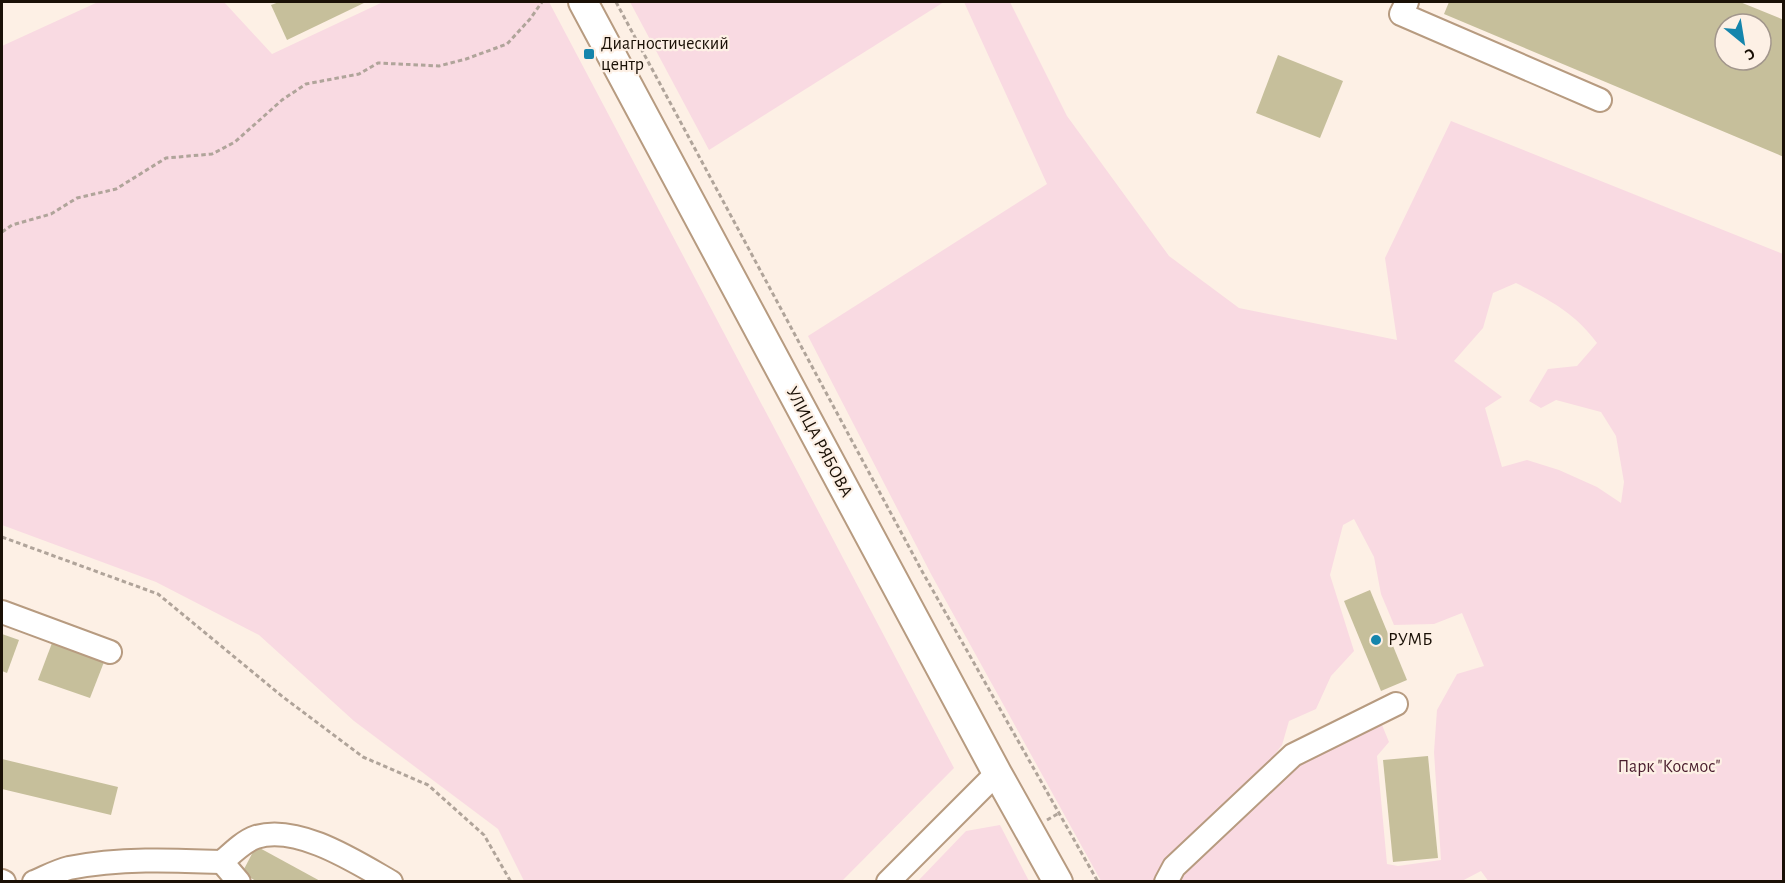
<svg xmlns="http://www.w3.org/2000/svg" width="1785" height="883" viewBox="0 0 1785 883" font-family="'Alegreya Sans',sans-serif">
<rect width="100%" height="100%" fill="#fdf0e5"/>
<!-- green -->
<g fill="#f9dae2" fill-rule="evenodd">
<path d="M98 2H224L272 54 383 2H549L954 768 842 881H524L498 829 354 721 259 635 156 582 2 525V46Z"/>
<path d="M630 2H944L709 150Z"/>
<path d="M964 2H1010L1067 116 1169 256 1239 308 1397 340 1385 258 1451 121 1783 254V881L1489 882 1481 871 1460 882 1101 881 931 574 808 336 1047 184ZM1516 283C1549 300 1574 312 1597 343L1577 366 1548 369 1529 401 1541 408 1556 400 1601 412 1616 436 1624 482 1621 503 1597 487 1559 470 1527 460 1502 467 1485 408 1502 397 1454 361 1483 328 1493 293ZM1354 519 1374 557 1381 594 1394 625 1434 624 1462 613 1484 666 1457 674 1437 710 1434 752 1441 860 1398 866 1387 864 1377 756 1389 742 1382 725C1344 738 1310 760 1275 781L1265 767 1282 745 1289 721 1316 709 1331 676 1354 651 1330 575 1343 525Z"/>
<path d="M1000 825 1029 881H918L966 831Z"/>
</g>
<!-- building -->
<g fill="#c6bf9b" fill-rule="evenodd">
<path d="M279 2H366L287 40 271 5Z"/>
<path d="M1449 2H1740L1784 20V157L1444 14ZM1725 24H1761V60H1725Z"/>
<path d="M1278 55 1343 81 1320 138 1256 113Z"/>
<path d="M1370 590 1407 680 1381 691 1344 601Z"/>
<path d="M2 634 19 640 7 673 2 671Z"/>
<path d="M52 643 104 662 90 698 38 680Z"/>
<path d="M1428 756 1438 858 1393 862 1383 760Z"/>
<path d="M2 759 118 787 111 815 2 789Z"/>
<path d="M256 846 322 882H258L242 873Z"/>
</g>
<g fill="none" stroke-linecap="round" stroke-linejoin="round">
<defs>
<g id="minor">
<path d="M1407 2 1401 14 1600 100"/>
<path d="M2 612 110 652"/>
<path d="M222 862 239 882"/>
<path d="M2 881 4 882"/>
<path d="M34 882C46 877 57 871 69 868 119 858 172 860 222 862 232 853 244 841 256 837 298 824 356 862 391 882"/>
<path d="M888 882 997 773"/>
<path d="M1166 882 1174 867 1293 755 1396 704"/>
</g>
<path id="major" d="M583 2 997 773 1058 882"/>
</defs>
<!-- minor casing -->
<use href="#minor" stroke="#b79b80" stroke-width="26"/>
<!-- major casing -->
<use href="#major" stroke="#b79b80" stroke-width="32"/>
<!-- path -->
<g stroke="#b0a49a" stroke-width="3" stroke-dasharray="4.5 3" stroke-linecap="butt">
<path d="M616 2 923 573 1098 882"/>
<path d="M2 232 12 225 51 214 77 198 116 189 166 158 212 154 235 142 282 100 306 84 359 74 378 63 439 66 466 59 507 44 530 19 542 2"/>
<path d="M2 537 158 594 283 697 363 757 428 785 484 835 511 882"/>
<path d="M1047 820 1059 813"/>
</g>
<!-- minor -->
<use href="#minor" stroke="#fff" stroke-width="22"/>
<!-- major -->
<use href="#major" stroke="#fff" stroke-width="28"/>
</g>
<!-- markers -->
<g fill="#1585ac" stroke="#fdf0e5" stroke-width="2">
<rect x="583" y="48" width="12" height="12" rx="3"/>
<circle cx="1376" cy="640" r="6"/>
</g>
<g text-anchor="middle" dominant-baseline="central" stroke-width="4.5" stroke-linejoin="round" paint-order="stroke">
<!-- poi labels -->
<g font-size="18" fill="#1a1006" stroke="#fdf0e5" text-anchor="start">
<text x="601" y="44">Диагностический<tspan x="601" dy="21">центр</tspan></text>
<text x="1388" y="640">РУМБ</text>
</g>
<!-- street labels -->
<g font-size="18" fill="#1a1006" stroke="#fdf0e5">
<text transform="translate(819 442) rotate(62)">УЛИЦА РЯБОВА</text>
</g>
<!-- park labels -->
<g font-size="18" fill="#491c2c" stroke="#fdf0e5">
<text x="1669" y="767">Парк "Космос"</text>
</g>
</g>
<!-- border -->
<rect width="1785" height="883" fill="none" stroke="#1a1006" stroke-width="6"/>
<!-- north arrow -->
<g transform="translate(1743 42) rotate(150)"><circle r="28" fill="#fdf0e5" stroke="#a2968c" stroke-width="1.5"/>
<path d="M0-4.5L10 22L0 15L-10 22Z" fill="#1585ac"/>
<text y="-9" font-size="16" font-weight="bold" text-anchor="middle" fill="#1a1006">С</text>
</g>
</svg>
